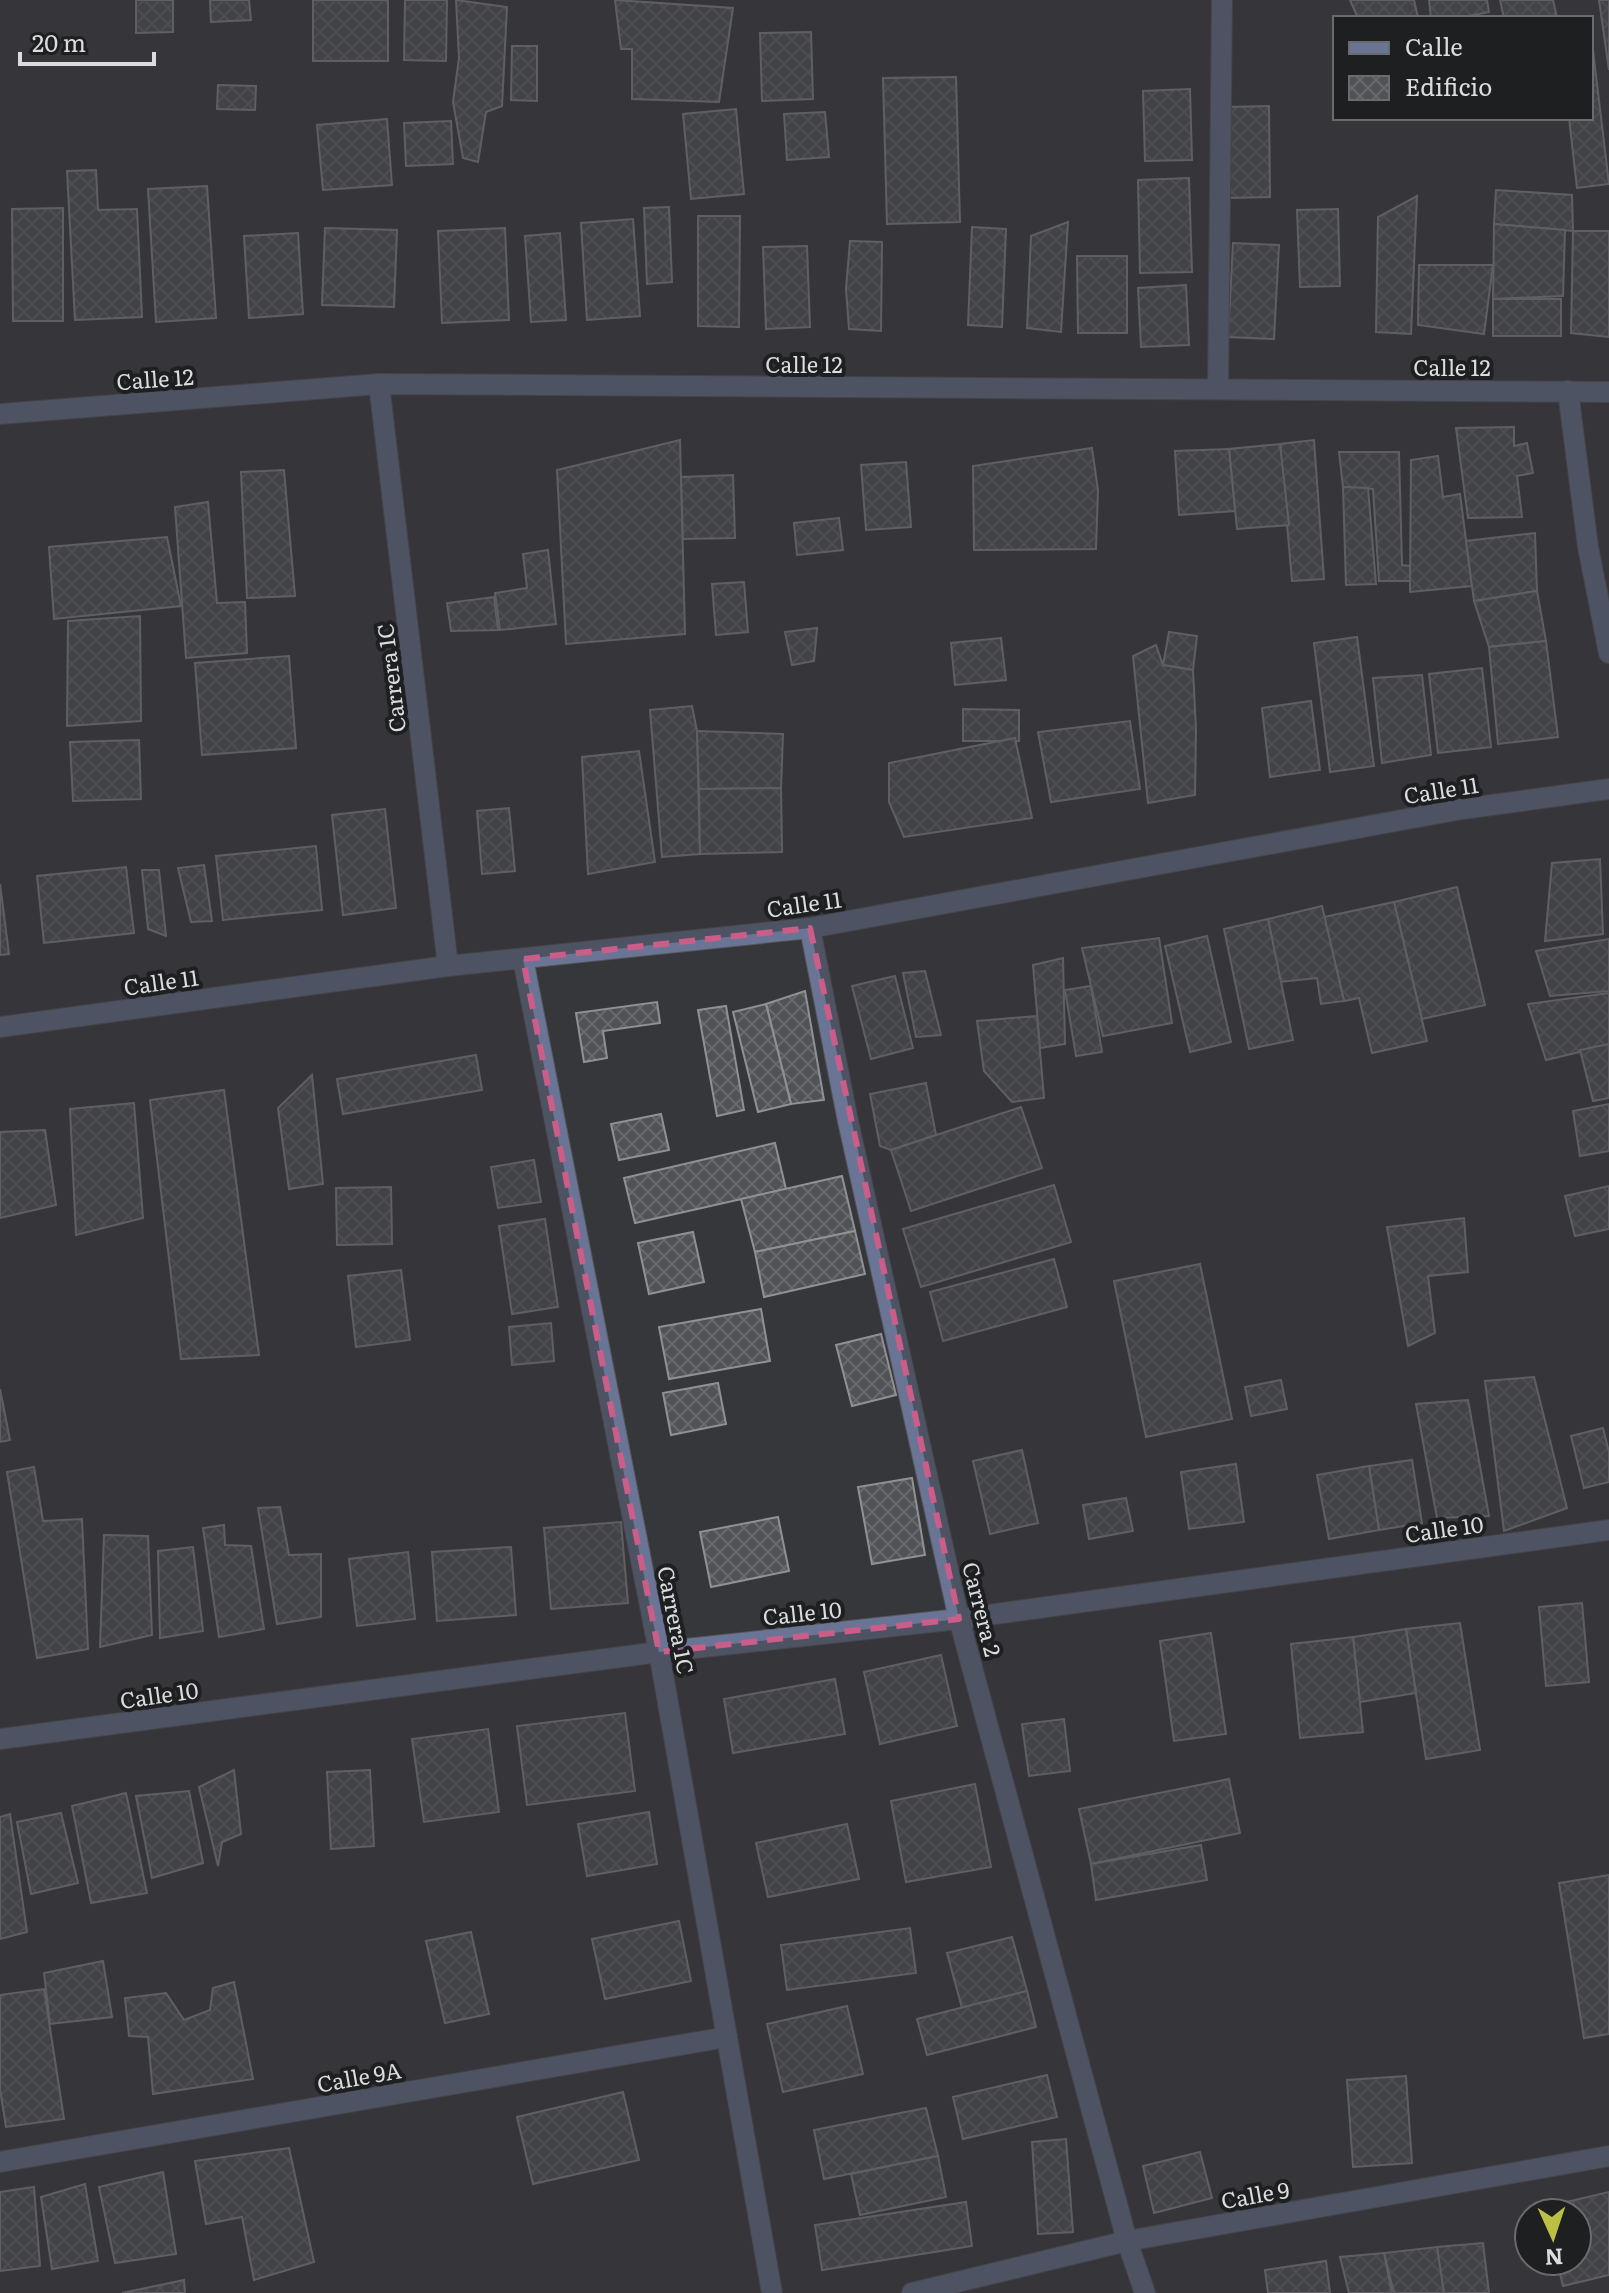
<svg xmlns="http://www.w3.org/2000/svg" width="1609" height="2293" viewBox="0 0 1609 2293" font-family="Literata,serif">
<defs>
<pattern id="building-cross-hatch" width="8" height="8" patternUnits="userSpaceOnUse" patternTransform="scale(2)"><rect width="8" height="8" fill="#515255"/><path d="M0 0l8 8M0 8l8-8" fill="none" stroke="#696a6d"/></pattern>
</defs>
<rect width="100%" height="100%" fill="#36373a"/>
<!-- building -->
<g fill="url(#building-cross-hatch)" stroke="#909194" stroke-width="2">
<path d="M136 0H173V32L136 33Z"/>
<path d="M210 0H249L251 20 211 22Z"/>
<rect x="313" y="0" width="75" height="61"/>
<path d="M405 0H447L446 61 404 60Z"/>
<path d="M456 0 507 7 502 106 486 112 478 162 463 158 453 102 459 58Z"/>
<path d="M615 0 733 8 719 102 632 99V49H621Z"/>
<path d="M1350 0H1414L1418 18H1358Z"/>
<path d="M1429 0H1487L1489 12 1458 18H1431Z"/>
<path d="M1500 0H1553L1557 18H1504Z"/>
<path d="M1599 0H1609V70Z"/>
<path d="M811 32 813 99 762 101 760 33Z"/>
<path d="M1592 42 1609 184 1577 188 1569 118H1591Z"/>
<path d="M512 46H537V101L511 100Z"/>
<path d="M956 77 960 222 887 224 883 78Z"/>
<path d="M218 85 256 86 255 110 217 109Z"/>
<path d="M1190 89 1192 160 1145 161 1143 91Z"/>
<path d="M1269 106 1270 197 1228 198 1227 107Z"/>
<path d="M736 109 744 194 691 199 683 114Z"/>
<path d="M825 112 829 157 787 160 784 114Z"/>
<path d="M387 119 392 185 323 190 317 125Z"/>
<path d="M451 121 453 164 406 166 404 123Z"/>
<path d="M96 170 98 210 137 209 142 317 75 320 67 171Z"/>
<path d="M1189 178 1192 272 1140 273 1138 180Z"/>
<path d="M207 186 216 318 156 322 148 189Z"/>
<path d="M1496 190 1572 195 1573 231 1494 224Z"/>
<path d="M1417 196 1411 334 1376 332 1378 217Z"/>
<path d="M669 207 672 282 647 284 644 208Z"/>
<path d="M63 208V321H13L12 209Z"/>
<path d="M1338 209 1340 286 1300 287 1297 210Z"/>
<path d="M698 216H740L739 327 698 326Z"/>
<path d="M633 219 640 316 587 320 581 223Z"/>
<path d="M1068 222 1061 332 1027 328 1031 236Z"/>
<path d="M1494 224 1565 230 1563 296 1493 299Z"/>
<path d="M972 227 1006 229 1002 327 968 325Z"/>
<path d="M325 228 397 230 394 307 322 305Z"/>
<path d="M505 228 509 320 442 323 438 231Z"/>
<path d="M1573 231H1609V337L1571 333Z"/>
<path d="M298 233 303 314 249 318 244 236Z"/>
<path d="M560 233 566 320 531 322 525 236Z"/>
<path d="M850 241 882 242 881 331 849 329 846 289Z"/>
<path d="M1233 243 1279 245 1274 339 1228 337Z"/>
<path d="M807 246 810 327 766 329 763 247Z"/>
<path d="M1077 256H1127V333H1078Z"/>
<path d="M1419 265H1493L1484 334 1418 325Z"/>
<path d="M1186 285 1189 345 1141 347 1138 288Z"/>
<rect x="1493" y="299" width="68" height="37"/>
<path d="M1514 427V446L1527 443 1533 473 1517 476 1522 517 1468 518 1456 428Z"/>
<path d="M680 440 685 634 566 644 557 470Z"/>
<path d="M1314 440 1324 579 1292 581 1280 444Z"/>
<path d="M1280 444 1289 525 1237 529 1229 449Z"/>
<path d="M1092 448 1098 490 1096 549 974 550 973 466Z"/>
<path d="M1229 449 1235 511 1179 515 1175 451Z"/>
<path d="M1339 452H1399L1402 565 1410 566V581H1379L1373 489 1343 487Z"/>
<path d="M1438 456 1443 497 1460 494 1472 586 1410 592 1411 460Z"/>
<path d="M906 462 911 527 866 530 861 465Z"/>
<path d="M284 470 295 596 247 598 241 472Z"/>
<path d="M733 475 735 538 683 539 681 477Z"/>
<path d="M1343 487 1368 488 1376 584 1346 585Z"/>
<path d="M208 502 217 603 245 602 247 653 186 658 175 507Z"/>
<path d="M839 518 843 550 797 555 794 523Z"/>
<path d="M1535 533 1537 591 1474 601 1466 541Z"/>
<path d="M167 537 181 606 54 619 49 547Z"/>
<path d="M548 550 556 624 500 630 495 593 527 588 523 554Z"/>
<path d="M744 582 748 632 716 635 712 584Z"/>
<path d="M1537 591 1546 641 1489 647 1474 601Z"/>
<path d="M494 597 498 630 451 631 447 603Z"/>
<path d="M140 616 141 721 67 726 68 621Z"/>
<path d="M817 628 814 661 792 665 785 632Z"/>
<path d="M1169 632 1197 636 1193 670 1163 665Z"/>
<path d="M1357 637 1374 766 1330 772 1314 643Z"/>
<path d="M1001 638 1006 680 955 685 951 643Z"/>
<path d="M1546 641 1558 737 1498 744 1489 647Z"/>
<path d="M1156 645 1163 665 1193 670 1196 729 1195 795 1148 803 1133 656Z"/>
<path d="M289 656 296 748 202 755 195 663Z"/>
<path d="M1482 668 1491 747 1438 753 1429 674Z"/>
<path d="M1422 675 1431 755 1382 763 1373 678Z"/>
<path d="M1311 701 1320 770 1270 777 1262 708Z"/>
<path d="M692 706 697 731 700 854 662 857 650 710Z"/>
<path d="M963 709 1019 710V741H963Z"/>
<path d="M1130 721 1140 789 1051 802 1038 732Z"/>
<path d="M697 731 783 734 781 788 699 789Z"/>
<path d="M1015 738 1032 818 904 837 889 802V763Z"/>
<path d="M139 740 141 799 73 801 70 742Z"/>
<path d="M639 751 655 862 588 874 582 757Z"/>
<path d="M781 788 782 852 700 854 699 789Z"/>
<path d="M509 808 515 871 482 874 477 811Z"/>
<path d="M385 809 396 908 343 915 332 815Z"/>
<path d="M316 846 322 910 223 920 216 856Z"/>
<path d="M1600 859 1603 934 1545 941 1552 863Z"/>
<path d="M204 865 212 921 191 922 178 868Z"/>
<path d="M126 867 134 933 44 943 37 876Z"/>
<path d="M142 870H159L166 936 148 929Z"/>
<path d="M0 884 9 954 0 955Z"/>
<path d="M1457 887 1485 1005 1422 1019 1394 902Z"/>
<path d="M1394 902 1427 1041 1372 1053 1359 998 1344 1001 1324 917Z"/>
<path d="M1322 906 1344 1001 1321 1004 1317 978 1280 982 1268 919Z"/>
<path d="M1268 919 1293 1040 1249 1049 1224 929Z"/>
<path d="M1207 936 1231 1042 1190 1052 1165 946Z"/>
<path d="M1159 938 1172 1023 1103 1036 1082 948Z"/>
<path d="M1609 939V991L1550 996 1536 951Z"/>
<path d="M1063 958 1065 1044 1040 1048 1033 965Z"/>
<path d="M925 971 941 1035 916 1037 903 973Z"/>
<path d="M895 976 913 1048 871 1059 852 986Z"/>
<path d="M1091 986 1102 1052 1076 1056 1065 990Z"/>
<path d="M805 991 824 1100 791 1104 766 1004Z"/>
<path d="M1609 993V1045L1546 1060 1528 1004Z"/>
<path d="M657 1002 660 1023 603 1031 607 1058 584 1062 576 1013Z"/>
<path d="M766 1004 791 1104 758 1112 733 1012Z"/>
<path d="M726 1006 744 1110 717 1116 698 1010Z"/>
<path d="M1037 1016 1044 1098 1012 1102 984 1071 977 1021Z"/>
<path d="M1609 1044V1098L1593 1101 1580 1050Z"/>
<path d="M476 1055 482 1090 343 1114 337 1079Z"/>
<path d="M312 1075 323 1184 289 1189 278 1108Z"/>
<path d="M926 1083 936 1135 891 1150 880 1146 870 1094Z"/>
<path d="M224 1090 259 1355 181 1359 150 1100Z"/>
<path d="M134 1103 143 1218 76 1235 70 1109Z"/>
<path d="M1609 1104V1151L1580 1156 1573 1111Z"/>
<path d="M1021 1107 1042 1168 911 1211 891 1150Z"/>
<path d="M661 1114 669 1150 619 1160 611 1124Z"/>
<path d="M45 1130 56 1205 0 1218V1132Z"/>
<path d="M775 1143 786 1189 635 1223 624 1178Z"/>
<path d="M534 1160 541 1202 498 1208 491 1167Z"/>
<path d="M842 1176 855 1231 755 1252 741 1199Z"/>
<path d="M1054 1185 1071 1242 921 1287 903 1229Z"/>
<path d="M1609 1186V1229L1575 1236 1565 1196Z"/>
<path d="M391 1187 392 1244 337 1245 336 1188Z"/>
<path d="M1464 1218 1468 1272 1428 1276 1435 1333 1408 1346 1387 1227Z"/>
<path d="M545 1219 558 1307 512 1314 499 1226Z"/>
<path d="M855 1231 865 1274 764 1297 755 1252Z"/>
<path d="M693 1232 704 1282 649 1294 638 1243Z"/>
<path d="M1054 1259 1067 1307 943 1341 930 1292Z"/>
<path d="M1200 1264 1232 1419 1146 1437 1114 1281Z"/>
<path d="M401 1270 410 1340 356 1347 348 1276Z"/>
<path d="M761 1309 770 1361 669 1379 659 1327Z"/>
<path d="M551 1323 554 1361 512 1365 509 1327Z"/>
<path d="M881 1334 896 1395 852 1406 836 1345Z"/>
<path d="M1534 1377 1567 1508 1504 1531 1485 1381Z"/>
<path d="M1281 1380 1287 1409 1251 1416 1245 1387Z"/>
<path d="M718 1383 726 1424 671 1435 663 1393Z"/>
<path d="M0 1389 10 1440 0 1442Z"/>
<path d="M1468 1400 1489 1516 1437 1518 1416 1404Z"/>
<path d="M1603 1428 1609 1452V1482L1584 1488 1571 1436Z"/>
<path d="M1022 1450 1038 1523 990 1534 973 1461Z"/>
<path d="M1412 1460 1422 1523 1379 1530 1369 1466Z"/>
<path d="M1236 1464 1244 1522 1189 1529 1181 1472Z"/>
<path d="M1369 1466 1379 1530 1329 1539 1317 1475Z"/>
<path d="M34 1467 43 1521 82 1519 88 1649 37 1658 7 1472Z"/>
<path d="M912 1478 925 1555 872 1564 858 1487Z"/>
<path d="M1126 1498 1133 1531 1089 1539 1083 1505Z"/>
<path d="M280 1507 289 1555 321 1554V1617L277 1624 258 1508Z"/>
<path d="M778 1517 789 1571 711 1587 700 1532Z"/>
<path d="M621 1522 628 1603 551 1609 544 1528Z"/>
<path d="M224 1525 225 1545 251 1546 264 1629 219 1637 203 1528Z"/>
<path d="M104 1535 148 1536 152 1635 100 1647Z"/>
<path d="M193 1547 203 1631 160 1638 158 1551Z"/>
<path d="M511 1547 516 1615 437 1621 432 1552Z"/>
<path d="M408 1552 415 1619 357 1626 349 1559Z"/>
<path d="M1582 1603 1589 1682 1546 1686 1539 1607Z"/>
<path d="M1460 1623 1480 1750 1426 1759 1406 1629Z"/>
<path d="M1406 1629 1416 1693 1360 1702 1353 1637Z"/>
<path d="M1211 1633 1226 1734 1174 1741 1160 1641Z"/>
<path d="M1353 1637 1363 1732 1300 1738 1291 1644Z"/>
<path d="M941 1655 957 1726 880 1744 864 1672Z"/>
<path d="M835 1679 845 1734 733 1753 724 1699Z"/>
<path d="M625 1713 635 1791 527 1805 517 1726Z"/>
<path d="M1064 1719 1070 1771 1029 1776 1022 1724Z"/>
<path d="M488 1729 499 1812 424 1822 412 1739Z"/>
<path d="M234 1770 241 1834 222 1842 218 1866 199 1787Z"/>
<path d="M370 1770 374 1846 331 1849 327 1772Z"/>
<path d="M1229 1779 1240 1833 1091 1864 1079 1809Z"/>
<path d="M975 1784 991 1867 906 1882 891 1801Z"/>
<path d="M189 1791 203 1863 152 1878 136 1796Z"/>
<path d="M126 1793 147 1893 91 1903 72 1806Z"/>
<path d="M649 1812 657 1864 587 1876 578 1824Z"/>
<path d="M61 1813 78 1883 31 1894 17 1822Z"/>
<path d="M10 1814 27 1932 0 1939V1817Z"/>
<path d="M847 1824 859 1879 768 1897 756 1843Z"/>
<path d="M1201 1845 1207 1880 1096 1900 1091 1864Z"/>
<path d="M1609 1875V2034L1584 2038 1559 1883Z"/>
<path d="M679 1921 691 1981 605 1999 592 1939Z"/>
<path d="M910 1928 916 1973 787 1990 781 1945Z"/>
<path d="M471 1932 489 2014 445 2023 426 1941Z"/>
<path d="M1012 1937 1027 1991 962 2008 947 1953Z"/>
<path d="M103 1961 112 2017 50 2024 44 1973Z"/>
<path d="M234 1982 253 2079 153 2094 148 2037 129 2036 125 1998 166 1993 184 2020 210 2010 213 1988Z"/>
<path d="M44 1989 64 2119 6 2127 0 2089V1995Z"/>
<path d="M1027 1991 1036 2027 927 2055 917 2019Z"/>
<path d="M847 2006 863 2074 783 2092 767 2024Z"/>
<path d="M1047 2075 1057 2117 963 2139 953 2097Z"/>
<path d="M1406 2076 1412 2163 1353 2167 1347 2080Z"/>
<path d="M623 2092 639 2160 533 2184 517 2117Z"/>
<path d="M926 2108 938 2156 824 2179 814 2130Z"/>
<path d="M1066 2139 1073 2232 1038 2234 1032 2142Z"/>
<path d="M289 2148 314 2262 254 2280 242 2217 206 2224 195 2161Z"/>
<path d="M1200 2152 1212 2198 1154 2213 1143 2166Z"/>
<path d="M938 2156 946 2197 860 2215 851 2174Z"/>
<path d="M163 2172 176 2254 115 2263 99 2187Z"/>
<path d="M85 2184 98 2261 52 2269 41 2197Z"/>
<path d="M34 2187 40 2266 0 2271V2192Z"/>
<path d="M1609 2192V2275L1563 2286 1557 2261H1577V2213H1546L1545 2207Z"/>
<path d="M966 2202 972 2246 822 2270 815 2225Z"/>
<path d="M1483 2243 1489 2293H1442L1437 2247Z"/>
<path d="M1437 2247 1444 2293H1394L1384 2253Z"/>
<path d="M1384 2253 1392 2293H1349L1340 2257Z"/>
<path d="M1326 2261 1330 2293H1268L1265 2270Z"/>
<path d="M184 2280 185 2293H122Z"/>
</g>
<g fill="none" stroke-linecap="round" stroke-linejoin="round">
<defs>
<g id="minor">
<path d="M379 384 448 966"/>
<path d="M1218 389 1222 0"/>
<path d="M1568 391 1588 547 1609 653"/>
<path d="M0 414 379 384 1609 392"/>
<path d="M810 928 848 1121 959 1619 1127 2241 1145 2293"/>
<path d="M523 959 659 1652 772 2293"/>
<path d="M0 1027 448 966 810 928 1462 809 1609 789"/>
<path d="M0 1739 659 1652 959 1619 1609 1530"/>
<path d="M0 2162 727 2037"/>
<path d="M912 2293 1127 2241 1609 2156"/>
</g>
</defs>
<!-- minor casing -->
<use href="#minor" stroke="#545558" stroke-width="22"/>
<!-- minor -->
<use href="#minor" stroke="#6a7596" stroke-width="20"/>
</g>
<!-- marked area -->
<path d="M0 0H1609V2293H0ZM810 928 959 1619 659 1652 523 959Z" fill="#36373a" fill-opacity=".55" fill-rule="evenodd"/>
<path fill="none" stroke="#cb5d89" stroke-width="6" stroke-dasharray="16 10" stroke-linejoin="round" d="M810 928 959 1619 659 1652 523 959Z"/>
<g text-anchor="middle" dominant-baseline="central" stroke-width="8" stroke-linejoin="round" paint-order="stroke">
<!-- street labels -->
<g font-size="22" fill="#dbdcde" stroke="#1e1f20">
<text x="804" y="363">Calle 12</text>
<text x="1452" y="366">Calle 12</text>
<text transform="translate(155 378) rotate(-4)">Calle 12</text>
<text transform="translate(390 678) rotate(-97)">Carrera 1C</text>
<text transform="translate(1441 789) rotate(-9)">Calle 11</text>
<text transform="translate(804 903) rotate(-8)">Calle 11</text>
<text transform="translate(161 981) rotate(-8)">Calle 11</text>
<text transform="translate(1444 1528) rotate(-8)">Calle 10</text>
<text transform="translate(983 1609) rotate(76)">Carrera 2</text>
<text transform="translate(802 1612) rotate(-6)">Calle 10</text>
<text transform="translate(677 1620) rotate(79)">Carrera 1C</text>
<text transform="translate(159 1694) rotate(-8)">Calle 10</text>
<text transform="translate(359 2076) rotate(-10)">Calle 9A</text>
<text transform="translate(1255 2194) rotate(-10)">Calle 9</text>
</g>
</g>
<!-- legend -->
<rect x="1333" y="16" width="260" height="104" fill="#1e1f20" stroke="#6a6b6c" stroke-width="2"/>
<rect x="1349" y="42" width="40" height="12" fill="#6a7596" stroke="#6a6b6c" stroke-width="2"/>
<text x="1405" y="56" font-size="24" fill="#dbdcde">Calle</text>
<rect x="1349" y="76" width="40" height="24" fill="url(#building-cross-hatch)" stroke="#6a6b6c" stroke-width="2"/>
<text x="1405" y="96" font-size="24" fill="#dbdcde">Edificio</text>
<!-- north arrow -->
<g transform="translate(1553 2237) rotate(177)"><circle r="38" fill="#1e1f20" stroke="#6a6b6c" stroke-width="2"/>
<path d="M0-6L14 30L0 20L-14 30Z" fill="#bbc044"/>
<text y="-12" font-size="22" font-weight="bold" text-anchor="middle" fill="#dbdcde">N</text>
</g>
<!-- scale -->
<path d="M20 52v12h134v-12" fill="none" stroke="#dbdcde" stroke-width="4"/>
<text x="32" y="52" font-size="24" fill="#dbdcde" stroke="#1e1f20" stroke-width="6" paint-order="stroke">20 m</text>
</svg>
